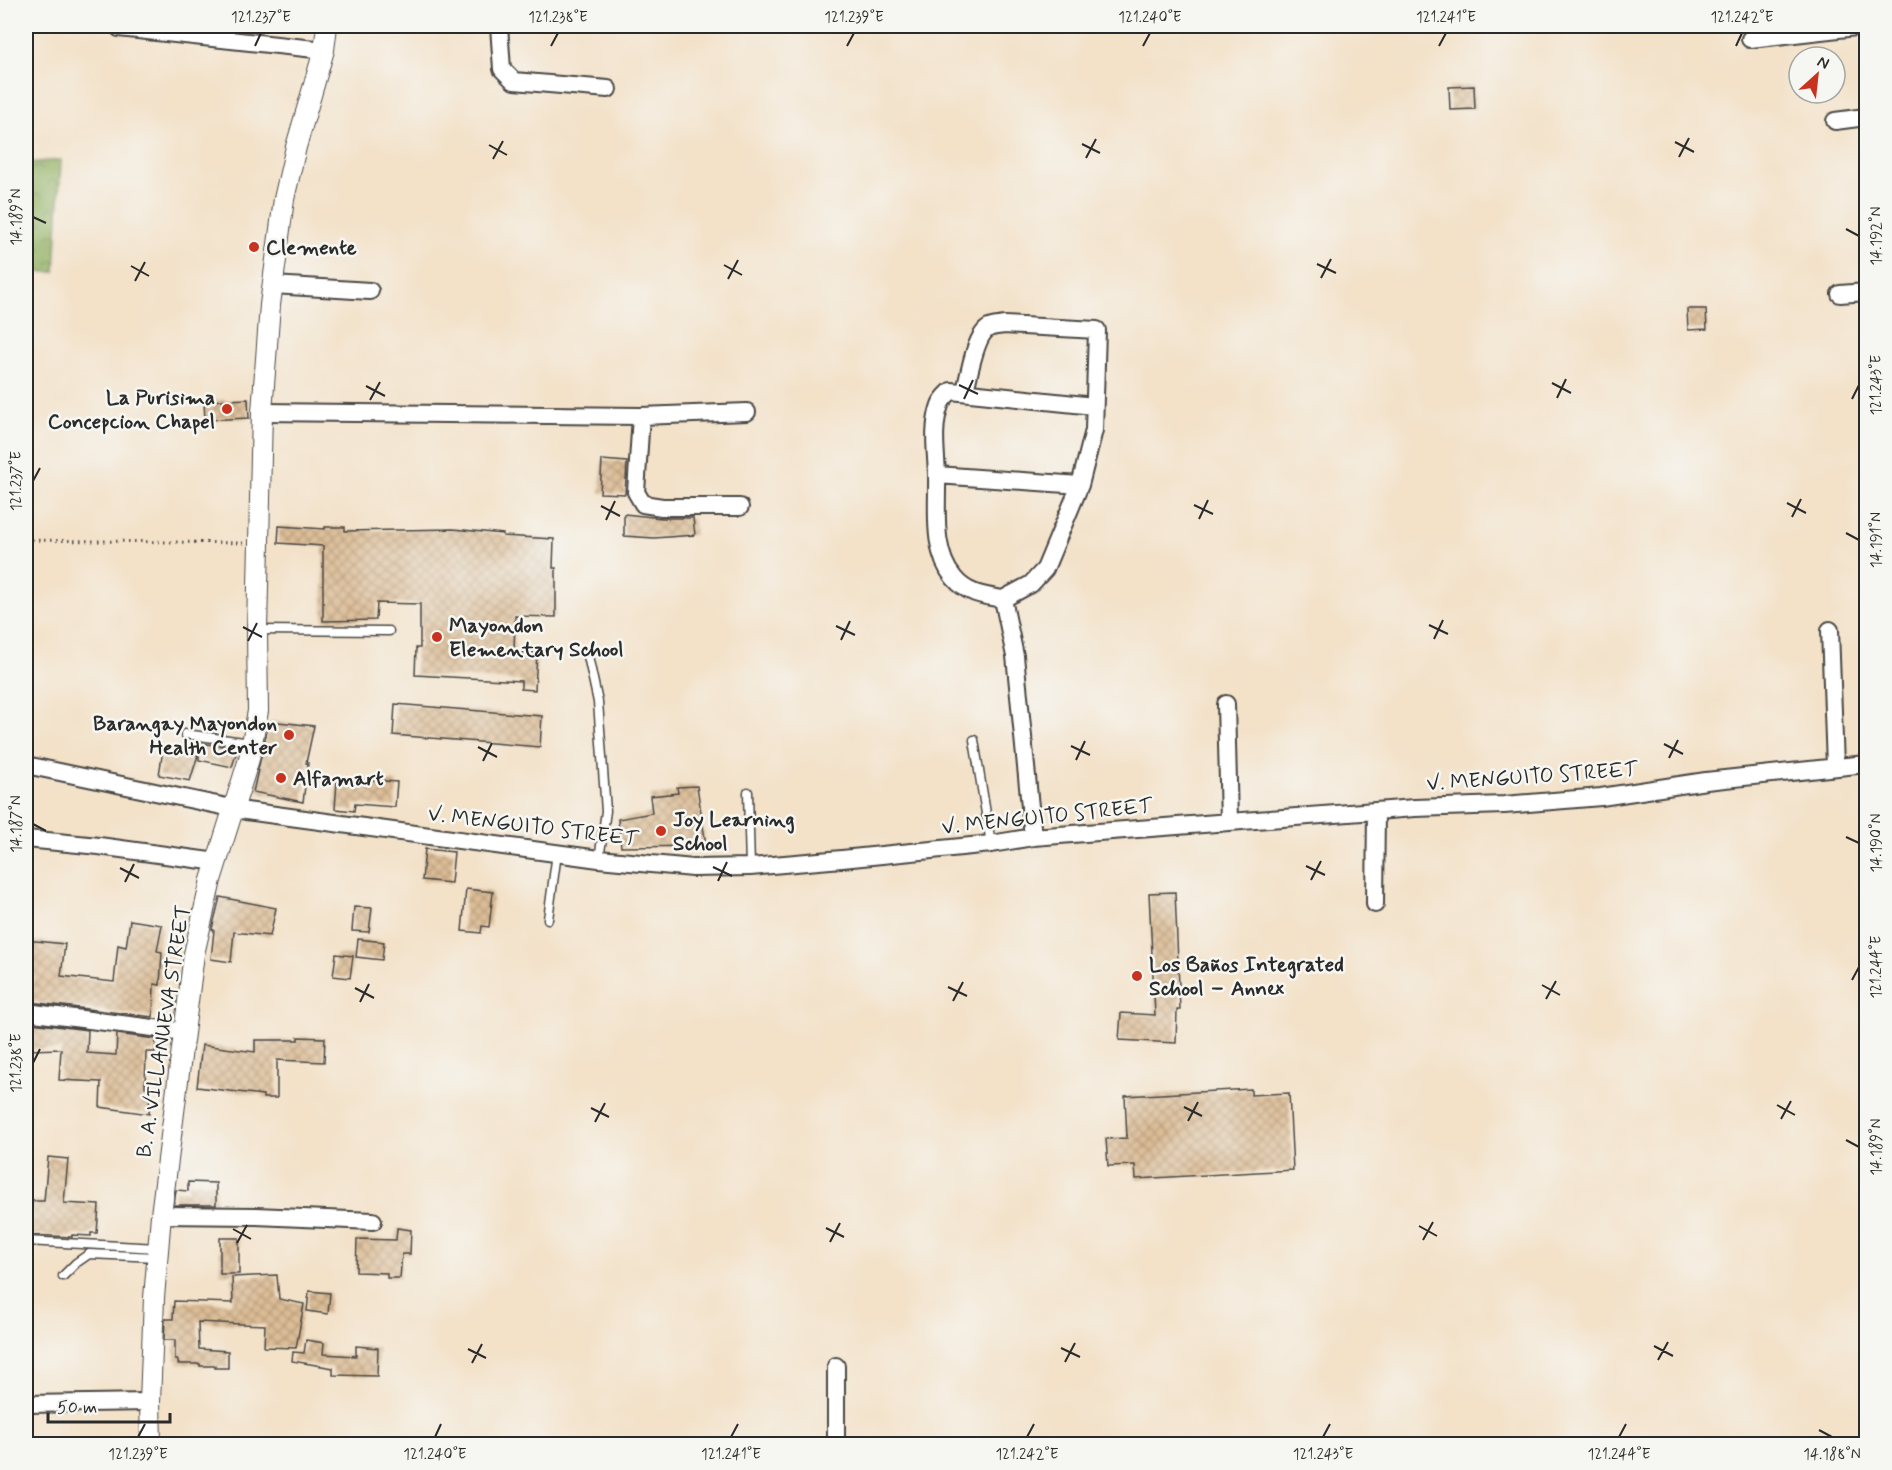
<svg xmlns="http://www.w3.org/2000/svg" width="1892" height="1470" font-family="Mynerve,sans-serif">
	<defs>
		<pattern id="forest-crowns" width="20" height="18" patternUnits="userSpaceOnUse" patternTransform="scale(1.5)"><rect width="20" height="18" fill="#93b164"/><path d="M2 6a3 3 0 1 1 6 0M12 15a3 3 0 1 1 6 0" fill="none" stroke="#789053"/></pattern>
		<pattern id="building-cross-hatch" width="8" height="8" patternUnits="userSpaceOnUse" patternTransform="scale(1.5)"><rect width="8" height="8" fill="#ddbd96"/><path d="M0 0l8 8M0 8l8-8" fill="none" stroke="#b39a7b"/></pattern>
	</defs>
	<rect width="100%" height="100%" fill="#f6f6f2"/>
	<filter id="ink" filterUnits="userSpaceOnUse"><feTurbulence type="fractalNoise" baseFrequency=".0167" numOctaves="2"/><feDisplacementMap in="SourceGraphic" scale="12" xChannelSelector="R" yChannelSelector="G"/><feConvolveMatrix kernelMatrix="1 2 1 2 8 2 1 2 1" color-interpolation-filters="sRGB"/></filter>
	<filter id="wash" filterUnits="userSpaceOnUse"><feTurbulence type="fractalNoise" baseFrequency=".008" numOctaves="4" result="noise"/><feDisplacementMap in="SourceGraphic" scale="24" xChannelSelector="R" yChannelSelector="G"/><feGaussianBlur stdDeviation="1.35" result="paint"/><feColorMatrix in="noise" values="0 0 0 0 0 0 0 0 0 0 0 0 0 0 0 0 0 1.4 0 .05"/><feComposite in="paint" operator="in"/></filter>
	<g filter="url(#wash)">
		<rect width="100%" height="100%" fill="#f3e1c8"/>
		<path fill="url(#forest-crowns)" stroke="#5f6e48" stroke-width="1.5" d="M61,160L55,272H26V163Z"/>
		<g id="blocks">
			<path fill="url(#building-cross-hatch)" d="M1474,86L1475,109L1450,110L1449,87Z
				M1687,309H1706L1707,329L1688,330Z
				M248,399L249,418L205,420L204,401Z
				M602,460L627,462L625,494L600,493Z
				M624,514L662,518H693L695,535L654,538L624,536Z
				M279,526L325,529V527H345V531L453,529L503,534V536L554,539L553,568H556V617L515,616L514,652L537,653L535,690L521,689V681L415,675L416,648H420V604L377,603L376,620L323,621V546L278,543Z
				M395,704L542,716L540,747L393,735Z
				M269,721L314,726L306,763H308L303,802L253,792Z
				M199,743L238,748L232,767L199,760Z
				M163,750L198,755L190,781L159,775Z
				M360,779L397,782L395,807L355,804L354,811L335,809L337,781L360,783Z
				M697,786L706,846L621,847L618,819L652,813L650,796L678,793L677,787Z
				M425,849L454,852L451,883L422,880Z
				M466,889L493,892L489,927L482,926L481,933L462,931Z
				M1175,892L1180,1010H1177L1176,1043L1119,1040L1121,1013L1155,1015L1149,893Z
				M220,897L276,908L270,936L234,932L231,962L211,959L214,930L212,929Z
				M354,907L372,908L369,932L352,931Z
				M130,920L162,925L157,951L162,952L160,985L154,984L153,1017L30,1002L34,972L26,971V940L65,944L61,976L114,982L118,945L126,947Z
				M358,939L384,942L382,960L356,957Z
				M336,954L353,956L350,978L333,976Z
				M31,1023L88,1030L87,1053L116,1055L117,1034L156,1039L155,1052H146L145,1087L150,1088L149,1114L100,1107L101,1082L59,1080L61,1049L29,1050Z
				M298,1037L325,1038L324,1062L277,1060V1098H263V1095L197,1087L202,1045L255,1052V1040H298Z
				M1251,1089V1095L1289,1093L1293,1170L1136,1179L1135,1165L1108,1166L1106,1139L1127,1138L1125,1096Z
				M48,1157L68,1159L64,1203L99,1205L97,1233H91V1236L72,1235V1237L30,1235L32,1201H44Z
				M188,1182L216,1183V1205H174L176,1190L188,1191Z
				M397,1228L411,1230L410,1254H402L400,1278H387V1273L356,1272L357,1239L396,1240Z
				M220,1238H239V1274H220Z
				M277,1275L279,1299L304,1304L296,1348L264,1347L265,1325L198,1322L199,1349L228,1351V1368H215V1366H200V1364H178V1360H175V1340H164L165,1319H173L174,1301L233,1303L232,1277Z
				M309,1291L330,1293L328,1314L307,1311Z
				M306,1340L324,1343L323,1354L356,1356V1346L378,1348L377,1376L333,1375V1368L292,1361L293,1352L304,1353Z"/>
		</g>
	</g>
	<g filter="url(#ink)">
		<use href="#blocks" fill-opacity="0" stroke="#494643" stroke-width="1.5"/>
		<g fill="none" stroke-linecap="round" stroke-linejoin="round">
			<defs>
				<path id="service" d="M257,630L389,631
					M588,656L598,702L606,811L599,859
					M185,734L251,743
					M974,740L991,844
					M748,792L750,867
					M548,919L557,853
					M26,1241L158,1248
					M63,1276L76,1263L89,1254L157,1257"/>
				<path id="minor" d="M499,26L502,69L514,81L608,89
					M119,28L324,50
					M1750,39L1865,26
					M1835,121L1866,117
					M273,285L370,291
					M1840,294L1866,292
					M965,391C969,376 975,335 989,328C993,326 1000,326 1004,325L1097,330L1094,430L1080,485L1045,569L1031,584L1003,599L1015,656L1033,837
					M262,412L641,416L747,412
					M641,416L636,492L643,504L662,507H740
					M937,475L1080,485
					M1003,599C984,596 967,594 954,578C931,551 938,507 937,474C936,452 932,427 940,405C942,399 947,395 951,391L1094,406
					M1830,630L1835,766
					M1226,704L1229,821
					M26,765L246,811L599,859L693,868L750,867L842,859L991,844L1033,837L1415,808L1504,805L1601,797L1706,781L1866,764
					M26,839L99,846L217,862
					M1375,904L1376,811
					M26,1012L185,1032
					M161,1215L256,1216L373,1221
					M26,1404L150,1402
					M836,1444V1366"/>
				<path id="tertiary" d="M151,1444L150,1402L154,1298L161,1215L194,954L211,880L249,759L258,711L257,630L262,412L270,305L284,199L296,147L324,50L327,26"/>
			</defs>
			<use href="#service" stroke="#494643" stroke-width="11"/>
			<use href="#minor" stroke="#494643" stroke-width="20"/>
			<use href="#tertiary" stroke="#494643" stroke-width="22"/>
			<path stroke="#494643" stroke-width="3" stroke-dasharray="1.5 4.5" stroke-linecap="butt" d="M26,540L243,543"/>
			<use href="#service" stroke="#fff" stroke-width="8"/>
			<use href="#minor" stroke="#fff" stroke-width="16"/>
			<use href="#tertiary" stroke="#fff" stroke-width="20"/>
		</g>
	</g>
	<path fill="none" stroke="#2b2b2b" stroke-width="2" d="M255,46L261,33M551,46L558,33M847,46L854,33M1143,46L1150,33M1439,46L1446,33M1736,46L1742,33M1675,142L1694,152M1082,144L1100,153M489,145L507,155M1679,157L1689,138M1086,158L1096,139M493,159L503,141M33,217L46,223M1846,229L1859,236M1317,264L1336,273M724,265L742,275M131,266L149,276M1321,278L1331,259M728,279L738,260M135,281L145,262M1552,383L1571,393M959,385L978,394M366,386L385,396M1557,398L1566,379M964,399L973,380M1852,399L1859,385M370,400L380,382M33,481L40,468M1787,503L1806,513M1194,505L1213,514M601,506L620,516M1792,517L1801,499M1199,519L1208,500M606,520L615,501M1846,533L1859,540M1429,625L1448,634M836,626L855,635M243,627L262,637M1434,639L1443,620M841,640L850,621M248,641L257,623M1664,744L1683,754M1071,746L1090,755M478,747L497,757M1669,758L1678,740M1076,760L1085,741M483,761L492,743M33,824L46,831M1846,837L1859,843M1306,866L1325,875M713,867L732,876M120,868L139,878M1311,880L1321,861M718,881L727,862M125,882L134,864M1852,980L1859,967M1542,985L1560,995M948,987L967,996M355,988L374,998M1546,999L1556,981M953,1001L963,982M360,1002L369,984M33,1063L40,1049M1777,1105L1795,1115M1184,1107L1202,1116M591,1108L609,1117M1781,1119L1791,1101M1188,1121L1198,1102M595,1122L605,1103M1846,1140L1859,1147M1419,1226L1437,1236M826,1228L844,1237M233,1229L251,1239M1423,1240L1433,1222M830,1242L840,1223M237,1243L247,1225M1654,1346L1673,1356M1061,1348L1080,1357M468,1349L486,1358M1658,1360L1668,1342M1065,1362L1075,1343M472,1363L482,1344M1819,1430L1832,1437M138,1437L145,1424M435,1437L441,1424M731,1437L738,1424M1027,1437L1034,1424M1323,1437L1330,1424M1619,1437L1626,1424"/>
	<g fill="#c8321e" stroke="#f6f6f2" stroke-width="2">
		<circle cx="254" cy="247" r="6"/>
		<circle cx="227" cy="409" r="6"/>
		<circle cx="437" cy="637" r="6"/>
		<circle cx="289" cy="735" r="6"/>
		<circle cx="281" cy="778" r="6"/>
		<circle cx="661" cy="831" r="6"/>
		<circle cx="1137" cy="976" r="6"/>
	</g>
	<g text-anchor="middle" stroke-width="5" stroke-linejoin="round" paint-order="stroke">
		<g font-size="21" font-weight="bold" fill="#2b2b2b" stroke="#f6f6f2" text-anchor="start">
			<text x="266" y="254">Clemente</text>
			<text x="215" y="404" text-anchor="end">La Purisima<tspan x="215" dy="24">Concepcion Chapel</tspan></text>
			<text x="449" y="632">Mayondon<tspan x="449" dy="24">Elementary School</tspan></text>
			<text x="277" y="730" text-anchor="end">Barangay Mayondon<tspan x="277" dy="24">Health Center</tspan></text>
			<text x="293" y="785">Alfamart</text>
			<text x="673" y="826">Joy Learning<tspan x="673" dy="24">School</tspan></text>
			<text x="1149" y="971">Los Baños Integrated<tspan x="1149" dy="24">School – Annex</tspan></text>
		</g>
		<g font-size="21" fill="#2b2b2b" stroke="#f6f6f2">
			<text transform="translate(1532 776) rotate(-4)" y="7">V. MENGUITO STREET</text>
			<text transform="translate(1047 816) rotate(-6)" y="7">V. MENGUITO STREET</text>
			<text transform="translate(533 826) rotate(7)" y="7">V. MENGUITO STREET</text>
			<text transform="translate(163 1031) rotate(-81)" y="7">B. A. VILLANUEVA STREET</text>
		</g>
	</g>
	<rect width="1892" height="1470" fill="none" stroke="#f6f6f2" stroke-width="66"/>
	<g transform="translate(1817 75) rotate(27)"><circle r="28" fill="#f6f6f2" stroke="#a5a5a2" stroke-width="1.5"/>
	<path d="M0-4.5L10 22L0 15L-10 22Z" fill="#c8321e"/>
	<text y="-9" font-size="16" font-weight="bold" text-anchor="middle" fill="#2b2b2b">N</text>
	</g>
	<path d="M48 1413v9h122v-9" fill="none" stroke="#2b2b2b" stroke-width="3"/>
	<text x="57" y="1413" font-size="18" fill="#2b2b2b" stroke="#f6f6f2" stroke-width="4.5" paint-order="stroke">50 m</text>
	<rect x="33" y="33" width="1826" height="1404" fill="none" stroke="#2b2b2b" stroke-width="2"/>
	<g font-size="15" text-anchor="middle" fill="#2b2b2b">
		<text x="261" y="22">121.237°E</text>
		<text x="558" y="22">121.238°E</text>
		<text x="854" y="22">121.239°E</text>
		<text x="1150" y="22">121.240°E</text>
		<text x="1446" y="22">121.241°E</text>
		<text x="1742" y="22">121.242°E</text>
		<text transform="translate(16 217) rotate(-90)" y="5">14.189°N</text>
		<text transform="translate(1876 236) rotate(-90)" y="5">14.192°N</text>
		<text transform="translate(1876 385) rotate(-90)" y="5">121.243°E</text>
		<text transform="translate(16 481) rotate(-90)" y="5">121.237°E</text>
		<text transform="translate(1876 540) rotate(-90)" y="5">14.191°N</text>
		<text transform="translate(16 824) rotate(-90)" y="5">14.187°N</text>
		<text transform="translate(1876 843) rotate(-90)" y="5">14.190°N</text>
		<text transform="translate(1876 967) rotate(-90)" y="5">121.244°E</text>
		<text transform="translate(16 1063) rotate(-90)" y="5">121.238°E</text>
		<text transform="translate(1876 1147) rotate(-90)" y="5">14.189°N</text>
		<text x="138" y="1459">121.239°E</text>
		<text x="435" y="1459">121.240°E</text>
		<text x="731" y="1459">121.241°E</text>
		<text x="1027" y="1459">121.242°E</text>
		<text x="1323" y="1459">121.243°E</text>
		<text x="1619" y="1459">121.244°E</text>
		<text x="1832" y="1459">14.188°N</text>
	</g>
</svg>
